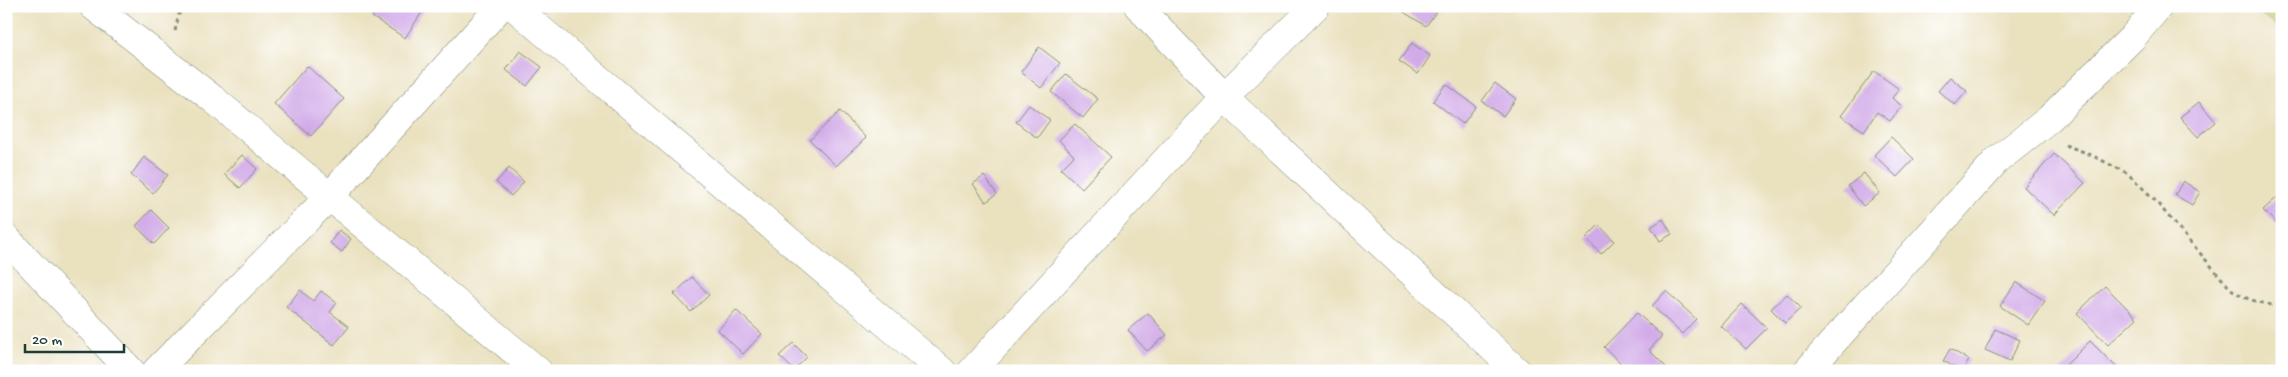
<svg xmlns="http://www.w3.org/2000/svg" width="2288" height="377" font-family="'Gochi Hand',sans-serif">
	<rect width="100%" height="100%" fill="#fff"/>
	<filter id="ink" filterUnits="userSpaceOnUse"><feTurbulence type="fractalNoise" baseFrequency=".02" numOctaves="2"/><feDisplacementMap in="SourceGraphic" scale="10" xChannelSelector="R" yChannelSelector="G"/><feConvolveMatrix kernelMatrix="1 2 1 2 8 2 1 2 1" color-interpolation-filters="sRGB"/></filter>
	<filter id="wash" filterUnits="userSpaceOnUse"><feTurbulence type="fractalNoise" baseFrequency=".0096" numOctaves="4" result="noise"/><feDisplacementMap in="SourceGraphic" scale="20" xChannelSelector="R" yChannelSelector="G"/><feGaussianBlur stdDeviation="1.12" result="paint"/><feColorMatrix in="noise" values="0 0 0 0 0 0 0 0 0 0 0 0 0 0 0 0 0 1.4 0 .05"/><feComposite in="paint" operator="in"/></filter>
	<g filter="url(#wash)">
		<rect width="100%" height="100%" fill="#eae1bf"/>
		<path fill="#c3d477" stroke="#718856" d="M2250,6H2282V31Z"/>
		<g id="blocks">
			<path fill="#d1aae8" d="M379,6H426L405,38L372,17Z
				M1401,6H1437L1439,8L1426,26L1399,9Z
				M1412,43L1430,56L1418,74L1399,61Z
				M1039,47L1060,63L1041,88L1021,72Z
				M520,51L542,67L527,86L506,70Z
				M307,66L344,99L311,136L274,104Z
				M1874,71L1899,89L1892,98L1902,106L1890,121L1877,112L1864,131L1841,116Z
				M1066,74L1098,99L1083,118L1051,92Z
				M1950,77L1967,91L1955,105L1938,91Z
				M1495,83L1516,99L1503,116L1482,101Z
				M1446,84L1476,106L1463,124L1433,101Z
				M2199,102L2216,122L2198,137L2180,117Z
				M1029,105L1050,120L1037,138L1016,122Z
				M840,111L866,138L836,166L810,140Z
				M1075,124L1111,157L1082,188L1061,169L1074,156L1059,140Z
				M1891,137L1914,159L1897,177L1874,155Z
				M2054,154L2085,183L2054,215L2024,187Z
				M242,155L257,169L240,188L224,174Z
				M144,157L168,175L153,193L131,175Z
				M509,168L524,182L511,196L496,182Z
				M1864,173L1880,193L1863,206L1848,186Z
				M984,176L997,194L986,202L973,184Z
				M2183,181L2200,192L2192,205L2175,195Z
				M2281,194L2282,195V229L2263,210Z
				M151,210L169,228L154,244L136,226Z
				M1663,219L1672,234L1660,241L1651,227Z
				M1599,225L1614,241L1601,254L1586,238Z
				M339,230L351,239L342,252L330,243Z
				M692,277L709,295L691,312L674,294Z
				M2016,282L2045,301L2028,325L2000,306Z
				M2105,286L2137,318L2108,345L2077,313Z
				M300,290L313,301L321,291L337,303L330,312L349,327L334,345L286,307Z
				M1666,291L1696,319L1682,334L1652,306Z
				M1787,294L1801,308L1785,323L1771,309Z
				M1742,304L1767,328L1746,349L1721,326Z
				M736,310L762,334L743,354L718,330Z
				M1148,313L1167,335L1147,351L1128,330Z
				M1637,313L1662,336L1649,350L1666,367L1662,371H1629L1604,347Z
				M1995,329L2020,340L2010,361L1985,350Z
				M2090,341L2120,371H2060Z
				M793,343L807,357L794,370L779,356Z
				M1950,349L1969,360L1963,371L1943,361Z"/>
		</g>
	</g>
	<g filter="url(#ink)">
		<use href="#blocks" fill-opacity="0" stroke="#848f7a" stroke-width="1"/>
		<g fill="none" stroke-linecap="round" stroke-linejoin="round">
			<defs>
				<path id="minor" d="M93,6L213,99L538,371
					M513,6L942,371
					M1138,6L1224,97L1517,371
					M6,238L131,371
					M156,371L330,196L501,6
					M972,371L1224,97L1316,6
					M1807,371L1996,161L2049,119L2132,38L2159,6"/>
			</defs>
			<use href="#minor" stroke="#848f7a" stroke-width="29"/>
			<path stroke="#848f7a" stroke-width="3" stroke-dasharray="4 4" stroke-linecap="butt" d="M175,31L181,6
				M2065,145L2087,153L2127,173L2152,197L2229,287C2245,301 2262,303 2282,307"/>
			<use href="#minor" stroke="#fff" stroke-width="28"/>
		</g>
	</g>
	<rect width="2288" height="377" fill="none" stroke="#fff" stroke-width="25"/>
	<path d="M25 344v8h99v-8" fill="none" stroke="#1f3d34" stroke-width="2.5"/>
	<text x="32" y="344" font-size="15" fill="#1f3d34" stroke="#ffffff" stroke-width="4" paint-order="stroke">20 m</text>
</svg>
